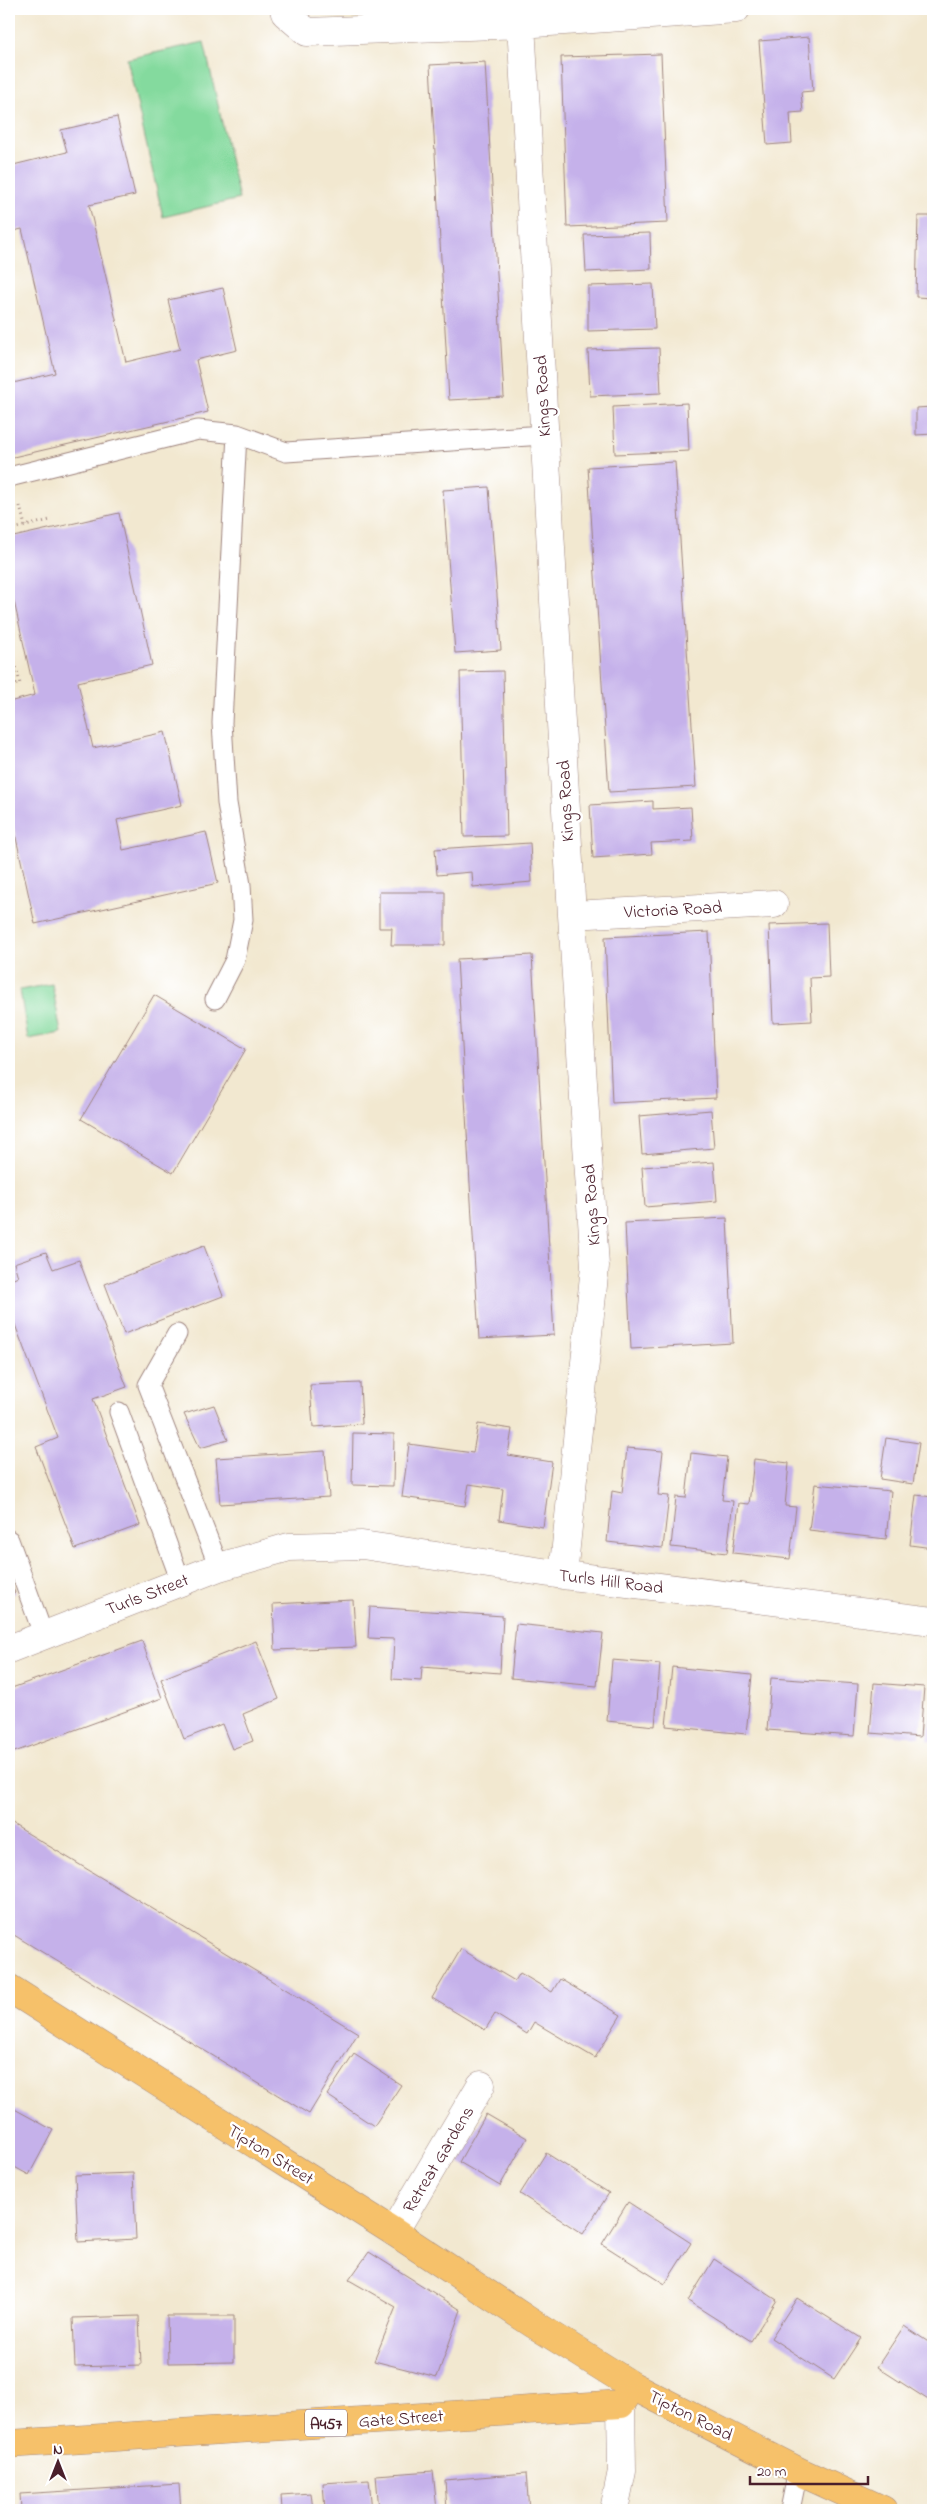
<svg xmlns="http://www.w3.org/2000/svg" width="942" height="2519" font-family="'Indie Flower',sans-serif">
	<rect width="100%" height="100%" fill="#fff"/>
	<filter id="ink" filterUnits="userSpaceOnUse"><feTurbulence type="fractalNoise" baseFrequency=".02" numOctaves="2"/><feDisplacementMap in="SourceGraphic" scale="10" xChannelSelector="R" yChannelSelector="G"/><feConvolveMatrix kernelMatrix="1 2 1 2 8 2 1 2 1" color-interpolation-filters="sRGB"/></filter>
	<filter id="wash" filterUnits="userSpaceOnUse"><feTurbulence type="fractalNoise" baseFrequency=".0096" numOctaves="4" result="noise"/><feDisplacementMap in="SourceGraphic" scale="20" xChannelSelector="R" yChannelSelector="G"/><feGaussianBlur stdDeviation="1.12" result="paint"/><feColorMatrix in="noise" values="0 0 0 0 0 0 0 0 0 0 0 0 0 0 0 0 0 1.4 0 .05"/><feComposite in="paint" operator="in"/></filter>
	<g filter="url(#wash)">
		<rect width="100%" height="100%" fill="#f2e8d0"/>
		<path fill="#84da9e" stroke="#677c64" d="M204,42L239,199L163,217L127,59Z
			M52,984L61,1033L28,1039L20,990Z"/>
		<g id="blocks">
			<path fill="#c5b1ea" d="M809,37L813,91L801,92L803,112L790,113L792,143L767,145L759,41Z
				M661,54L668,223L567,227L561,57Z
				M485,62L504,397L449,400L430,65Z
				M117,117L135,195L89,205L126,362L180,349L168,300L223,288L237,350L196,360L208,412L9,458V384L55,373L22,229L9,232V166L67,152L61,130Z
				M918,216H933V298L916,297Z
				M650,233L651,269L586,272L584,235Z
				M653,284L655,329L588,331V286Z
				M659,348L661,393L590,396L588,350Z
				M931,394H933V434L916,435V408L932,407Z
				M687,403L689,451L615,454L613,407Z
				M675,462L696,787L609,792L588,467Z
				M489,487L501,650L455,653L443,490Z
				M119,513L152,665L78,682L93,748L165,732L182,805L117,820L123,850L206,832L218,883L35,924L9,806V702L35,695L9,579V538Z
				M503,671L507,836L464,837L460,672Z
				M653,801V809L691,807L693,841L651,843L652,854L593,858L590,805Z
				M530,843L532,882L473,887L472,872L437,875L435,849Z
				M379,892H445V945H391L392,928H379Z
				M827,923L829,977L810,978L812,1021L773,1023L769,925Z
				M709,932L716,1098L612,1103L605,937Z
				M532,955L554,1335L479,1339L457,959Z
				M154,995L246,1049L173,1173L81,1119Z
				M711,1110L714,1148L642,1154L639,1116Z
				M714,1162L717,1201L645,1207L642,1167Z
				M727,1218L733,1343L631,1349L625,1223Z
				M204,1246L223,1296L124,1334L105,1284Z
				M46,1252L53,1269L79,1260L127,1387L93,1399L140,1525L75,1549L36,1447L58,1438L9,1309V1281L18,1277L14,1263Z
				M360,1383L362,1424L313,1427L310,1385Z
				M214,1405L228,1440L200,1448L184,1414Z
				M478,1424L512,1429L508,1455L552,1462L543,1527L499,1520L503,1489L469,1484L465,1506L402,1497L409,1444L473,1453Z
				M353,1433L394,1434L393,1486L352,1485Z
				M886,1438L919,1443L913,1484L880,1479Z
				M627,1448L663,1451L658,1495L669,1496L663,1548L607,1542L612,1491L622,1493Z
				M325,1451L329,1497L220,1504L216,1458Z
				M691,1453L727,1457L722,1500L733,1501L727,1553L671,1547L676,1497L686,1498Z
				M754,1459L789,1463L785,1506L796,1507L790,1559L733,1553L739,1503L749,1504Z
				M815,1484L891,1491L886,1539L809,1530Z
				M916,1495L933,1497V1548L910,1545Z
				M9,1578L15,1593L9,1595Z
				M353,1600L356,1647L275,1650L273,1604Z
				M370,1607L503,1616L500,1673L422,1667L421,1681L392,1679L394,1639L368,1638Z
				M516,1624L603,1633L597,1686L511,1678Z
				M142,1641L162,1698L9,1754V1689Z
				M256,1641L279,1699L243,1714L253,1741L232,1749L222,1724L184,1739L161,1679Z
				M612,1660L660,1664L655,1726L607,1721Z
				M672,1667L752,1675L746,1734L666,1726Z
				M771,1678L858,1684L854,1736L767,1730Z
				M874,1683L924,1687L920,1737L870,1733Z
				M932,1704L933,1705V1741L928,1740Z
				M9,1822L358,2033L309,2114L9,1932Z
				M461,1949L515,1981L520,1973L552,1992L560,1979L621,2015L595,2058L534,2022L527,2034L495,2014L485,2030L432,1998Z
				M354,2054L401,2085L374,2126L327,2095Z
				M9,2106L53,2130L29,2175L9,2164Z
				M486,2114L527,2138L500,2186L459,2162Z
				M546,2153L609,2193L583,2234L520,2194Z
				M133,2173L136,2239L78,2242L75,2175Z
				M628,2202L691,2243L665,2284L602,2244Z
				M369,2252L461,2310L437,2377L374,2361L396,2307L349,2280Z
				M714,2259L777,2300L751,2341L688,2301Z
				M797,2298L861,2338L834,2379L771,2338Z
				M139,2316L141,2365L75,2367L73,2318Z
				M167,2316H234V2362L168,2363Z
				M904,2326L933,2345V2403L877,2367Z
				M433,2471L437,2510H379L376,2475Z
				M526,2473L529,2510H447L445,2480Z
				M369,2480L372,2510H325L323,2483Z
				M179,2484L181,2510H21L20,2494Z
				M311,2493L313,2510H282L281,2495Z"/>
		</g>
	</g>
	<g filter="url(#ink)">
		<use href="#blocks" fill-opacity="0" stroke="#9e847e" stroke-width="1"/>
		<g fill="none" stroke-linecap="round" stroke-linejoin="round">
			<defs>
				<path id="service" d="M9,477L198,430L237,434L286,452L544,435
					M215,999L235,960L243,920L241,885L227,803L222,723L237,434
					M177,1334L148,1385L219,1567
					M119,1412L181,1582
					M9,1540L43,1634
					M790,2510L798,2471"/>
				<path id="minor" d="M284,9L285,13L307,32L521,24L736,9
					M521,24L572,915L595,1266L563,1575
					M572,915L774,904
					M9,1649L219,1567L289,1547L362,1545L563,1575L933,1621
					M394,2232L481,2085
					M614,2510L622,2471L621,2404"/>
				<path id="primary" d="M9,1988L394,2232L532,2323L633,2386L798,2471L883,2510
					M9,2444L621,2404L633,2386"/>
			</defs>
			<use href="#service" stroke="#9e847e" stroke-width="21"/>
			<use href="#minor" stroke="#9e847e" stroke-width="29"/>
			<use href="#primary" stroke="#9e847e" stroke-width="29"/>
			<path stroke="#9e847e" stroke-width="3" stroke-dasharray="1 4" stroke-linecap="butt" d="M20,506L25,526
				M9,530L50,520
				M9,633L20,684L9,685"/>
			<use href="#service" stroke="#fff" stroke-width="19"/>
			<use href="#minor" stroke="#fff" stroke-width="28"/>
			<use href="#primary" stroke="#f6c16b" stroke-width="28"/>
		</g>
	</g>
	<g text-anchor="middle" stroke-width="5" stroke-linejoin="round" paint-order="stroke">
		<rect fill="#fff" stroke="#80626b" stroke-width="1" x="305" y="2409.5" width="42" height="27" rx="4"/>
		<g font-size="16" font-weight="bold" fill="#4a1f2b">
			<text x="326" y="2429">A457</text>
		</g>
		<g font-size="18" fill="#4a1f2b" stroke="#fff">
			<text transform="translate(542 396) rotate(-93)" y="6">Kings Road</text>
			<text transform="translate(565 801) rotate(-93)" y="6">Kings Road</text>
			<text transform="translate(673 909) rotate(-3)" y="6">Victoria Road</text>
			<text transform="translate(591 1205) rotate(-94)" y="6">Kings Road</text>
			<text transform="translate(611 1581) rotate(7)" y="6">Turls Hill Road</text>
			<text transform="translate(147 1594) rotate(-21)" y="6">Turls Street</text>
			<text transform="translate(271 2154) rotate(32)" y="6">Tipton Street</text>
			<text transform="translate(438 2159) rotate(-59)" y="6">Retreat Gardens</text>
			<text transform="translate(691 2415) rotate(27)" y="6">Tipton Road</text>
			<text transform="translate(401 2418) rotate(-4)" y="6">Gate Street</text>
		</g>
	</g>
	<rect width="942" height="2519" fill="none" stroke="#fff" stroke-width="30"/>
	<g transform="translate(58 2462)" stroke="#ffffff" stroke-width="4" paint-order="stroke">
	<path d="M0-4L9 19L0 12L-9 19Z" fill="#4a1f2b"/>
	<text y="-8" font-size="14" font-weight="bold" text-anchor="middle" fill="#4a1f2b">N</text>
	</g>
	<path d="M750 2476v8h118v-8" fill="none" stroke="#4a1f2b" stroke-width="2.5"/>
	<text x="757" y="2476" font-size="15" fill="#4a1f2b" stroke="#ffffff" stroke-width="4" paint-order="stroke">20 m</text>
</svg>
